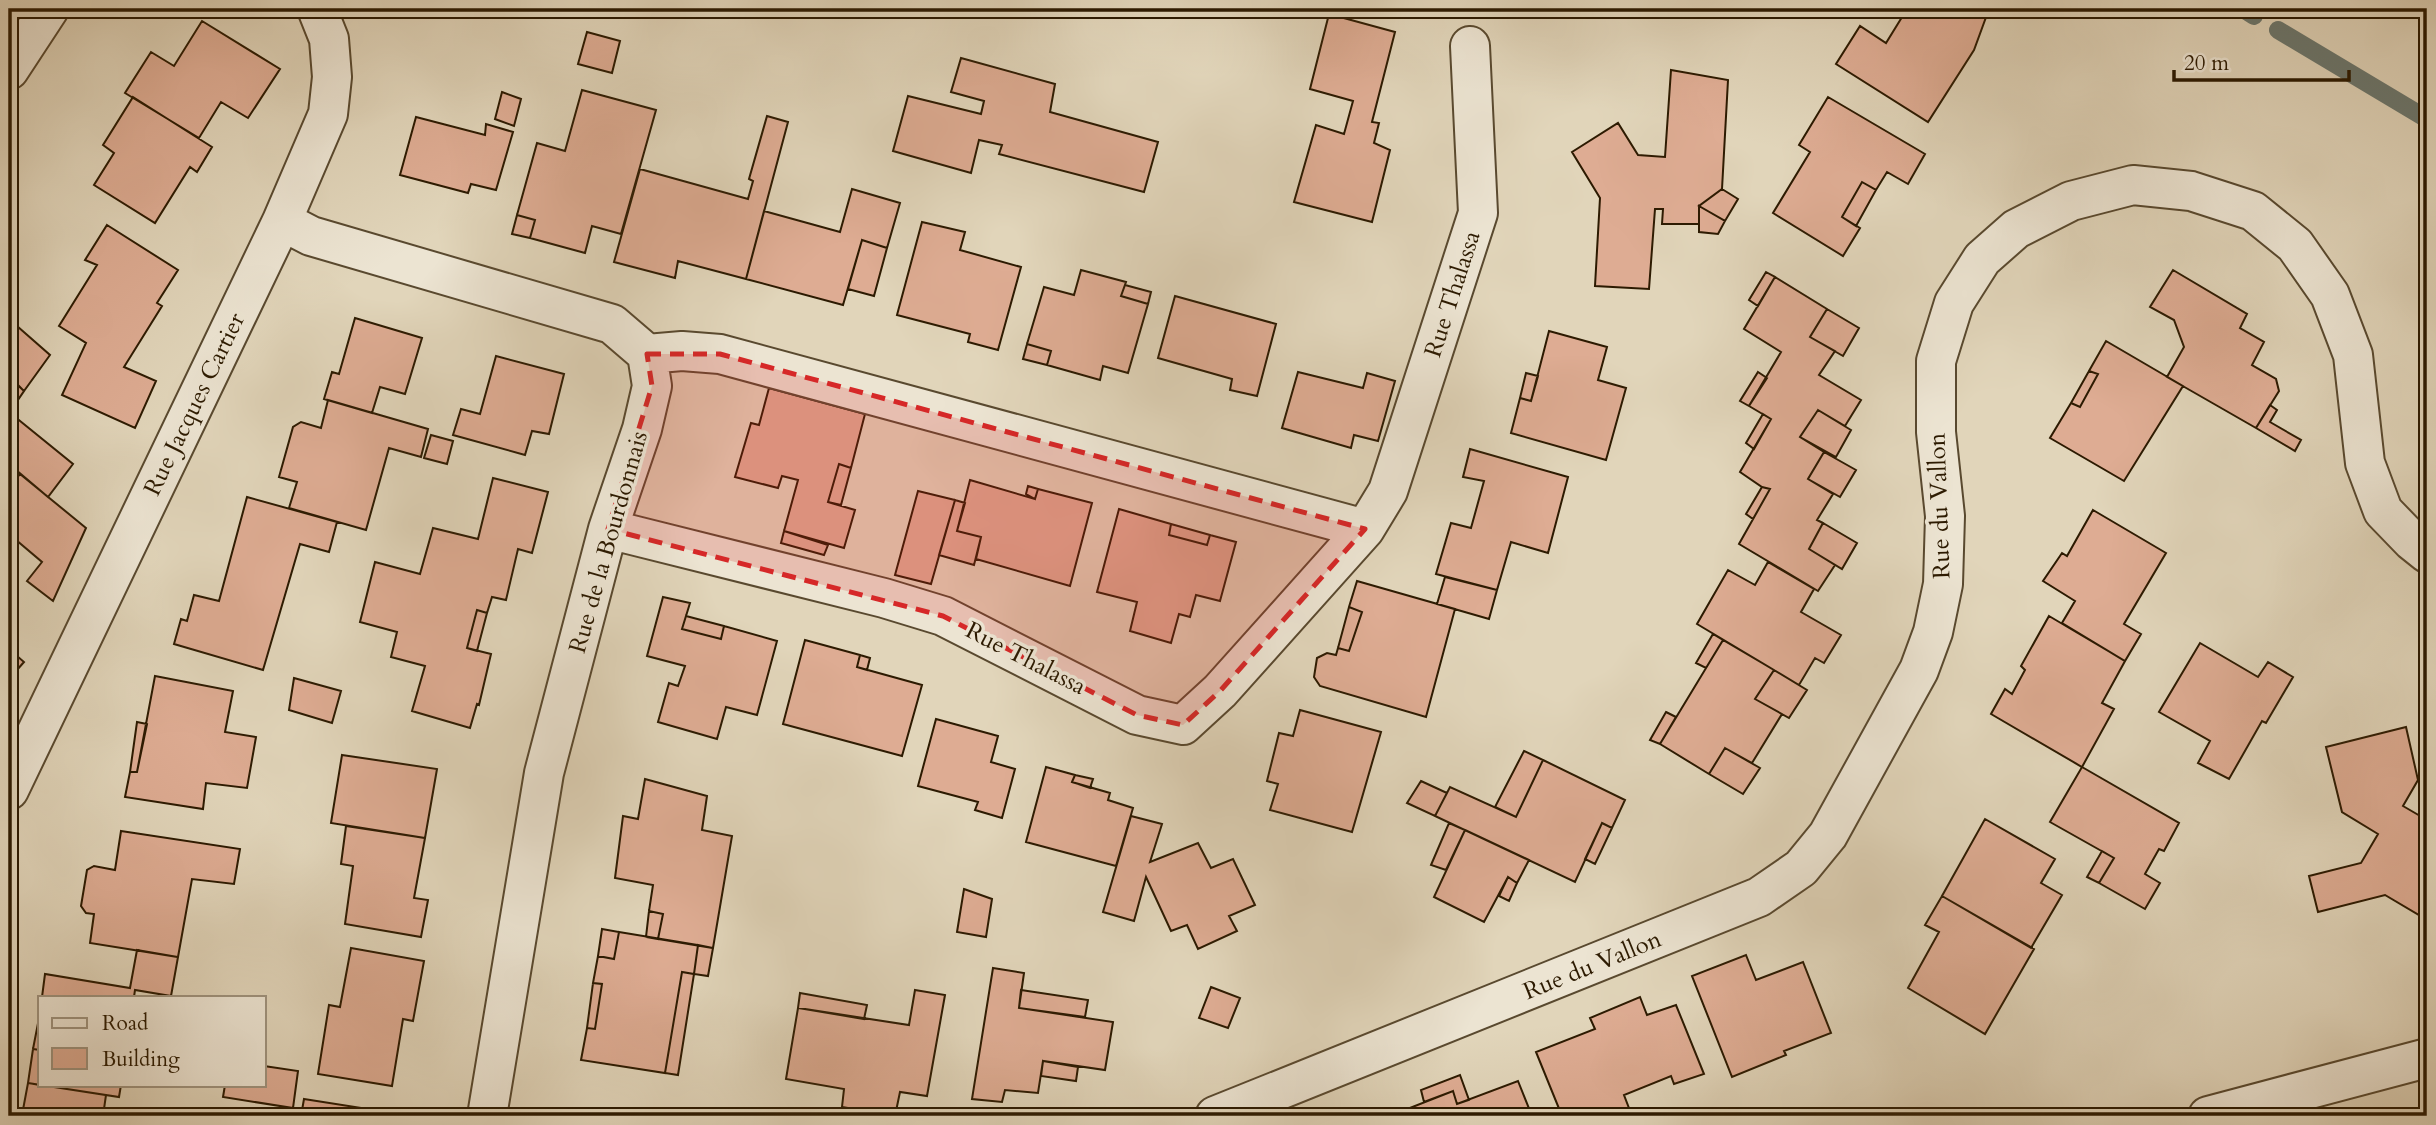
<svg xmlns="http://www.w3.org/2000/svg" width="2436" height="1125" font-family="Cardo,serif">
	<rect width="100%" height="100%" fill="#e1d5ba"/>
	<filter id="stains"><feTurbulence type="fractalNoise" baseFrequency=".00286" numOctaves="4"/><feColorMatrix values="0 0 0 0 .2 0 0 0 0 .09 0 0 0 0 .02 0 0 0 .5 -.17"/></filter>
	<radialGradient id="worn" r=".72"><stop offset=".6" stop-color="#630" stop-opacity="0"/><stop offset="1" stop-color="#630" stop-opacity=".3"/></radialGradient>
	<g fill="none" stroke-linecap="round" stroke-linejoin="round">
		<path stroke="#6c786f" stroke-width="18" d="M2243,9L2254,16
			M2278,30L2427,119"/>
	</g>
	<path fill="#deac93" stroke="#2c1a01" stroke-width="2" d="M1907,9H1989L1974,50L1928,122L1836,64L1860,26L1886,43Z
		M1329,14L1395,32L1372,122L1379,123L1374,143L1390,150L1372,222L1294,202L1316,125L1344,134L1353,101L1310,89Z
		M202,21L280,69L248,118L221,102L199,138L125,93L151,52L174,66Z
		M587,32L620,41L612,73L578,64Z
		M961,58L1055,84L1050,112L1158,142L1144,192L999,154L1002,145L979,140L971,173L893,151L908,96L981,114L984,101L951,92Z
		M1671,70L1728,80L1722,189L1699,206V224H1662L1663,209H1655L1649,289L1595,286L1600,198L1572,152L1618,123L1638,155L1665,157Z
		M582,90L656,110L621,234L592,226L585,253L530,238L535,220L517,215L537,143L565,151Z
		M502,92L521,99L514,126L495,119Z
		M133,97L212,147L197,172L190,167L155,223L94,185L114,153L103,145Z
		M1828,97L1925,154L1908,184L1887,172L1876,190L1862,182L1842,217L1860,228L1843,256L1773,213L1810,152L1799,145Z
		M767,116L788,122L746,279L678,261L675,278L614,262L640,169L748,199L753,181L749,179Z
		M416,117L485,135L486,124L513,132L496,190L471,184L468,193L400,175Z
		M1862,182L1876,190L1856,226L1842,217Z
		M852,189L900,203L887,248L862,240L843,305L746,279L764,211L840,232Z
		M1722,189L1738,199L1725,221L1699,206Z
		M1699,206L1725,221L1718,234L1699,232Z
		M517,215L535,220L530,238L512,234Z
		M922,222L965,232L960,250L1021,267L998,350L968,342L970,334L897,315Z
		M107,225L178,270L157,303L162,306L124,367L156,381L135,428L62,395L86,343L59,326L97,265L85,260Z
		M862,240L887,248L874,296L848,289Z
		M1081,270L1126,282L1121,296L1148,304L1128,373L1103,366L1100,380L1047,365L1051,351L1027,344L1044,287L1074,295Z
		M2173,270L2247,314L2240,328L2264,342L2252,365L2276,379L2279,391L2256,428L2167,377L2184,347L2174,320L2150,307Z
		M1766,272L1775,277L1758,306L1749,300Z
		M1775,277L1827,309L1810,337L1835,351L1819,375L1861,400L1845,426L1818,410L1800,437L1824,452L1808,479L1833,494L1817,520L1823,523L1809,549L1835,565L1818,591L1739,544L1770,489L1762,487L1740,472L1771,419L1749,406L1781,352L1744,329Z
		M1125,285L1151,292L1148,304L1121,296Z
		M1175,296L1276,324L1257,396L1230,390L1232,379L1158,358Z
		M1827,309L1859,328L1843,356L1810,337Z
		M355,318L422,338L405,394L380,387L372,413L324,399L332,372L339,374Z
		M9,319L50,355L24,391L9,377Z
		M1549,331L1607,347L1598,380L1626,388L1606,460L1511,433L1520,398L1531,401Z
		M2106,341L2183,386L2124,481L2050,438L2071,403L2080,407L2098,374L2089,371Z
		M1027,344L1051,351L1047,365L1023,359Z
		M496,356L564,374L549,434L532,431L525,455L453,435L461,409L480,414Z
		M2089,371L2098,374L2080,407L2071,403Z
		M1298,372L1363,388L1367,373L1395,381L1378,441L1354,435L1351,448L1282,428Z
		M1758,372L1767,378L1749,406L1740,401Z
		M1526,373L1538,376L1531,401L1520,398Z
		M18,385L24,391L9,413V398Z
		M769,388L865,414L851,468L839,464L828,502L855,510L844,548L784,531L798,480L782,476L778,488L735,477L751,423L759,425Z
		M328,400L428,429L421,457L389,448L366,530L289,508L297,482L279,477L293,427L301,422L321,428Z
		M2270,405L2277,410L2270,422L2301,440L2295,451L2256,428Z
		M1818,410L1851,430L1836,457L1800,437Z
		M9,412L73,464L48,497L9,464Z
		M1763,414L1771,419L1754,449L1746,443Z
		M431,435L453,441L447,464L424,458Z
		M1470,449L1568,477L1548,553L1511,542L1497,590L1436,574L1451,523L1471,528L1484,481L1463,477Z
		M1824,452L1856,470L1840,497L1808,479Z
		M839,464L851,468L841,505L828,502Z
		M20,474L86,528L53,601L27,581L42,562L9,534V487Z
		M493,478L548,492L532,553L518,549L506,600L492,597L487,613L477,610L467,648L491,654L479,705L477,704L470,728L412,711L425,666L391,657L397,632L360,622L375,562L420,574L433,528L478,539Z
		M970,480L1035,499L1038,489L1092,503L1070,586L976,559L981,537L957,531Z
		M1028,486L1038,489L1035,499L1026,494Z
		M1762,487L1770,489L1753,519L1746,514Z
		M918,491L955,500L931,584L895,575Z
		M247,497L337,522L329,552L300,544L263,670L174,644L181,619L187,621L194,595L219,601Z
		M955,500L965,503L957,531L981,537L974,565L939,555Z
		M1119,509L1171,524L1169,535L1207,545L1210,535L1236,542L1220,601L1196,595L1190,617L1179,614L1171,643L1130,631L1137,602L1097,592Z
		M2093,510L2166,553L2124,624L2141,634L2125,661L2062,623L2075,601L2043,581L2062,553L2067,556Z
		M1823,523L1857,543L1842,569L1809,549Z
		M1171,524L1210,535L1207,545L1169,535Z
		M784,531L828,545L824,555L781,543Z
		M1768,562L1814,589L1801,612L1841,635L1824,663L1815,658L1799,685L1697,624L1728,570L1755,585Z
		M1445,577L1497,590L1489,619L1437,604Z
		M1357,581L1455,609L1426,717L1320,686L1314,677L1317,658L1327,653L1336,655L1338,648L1349,651L1362,612L1349,607Z
		M663,597L690,603L682,629L721,639L724,626L777,641L757,715L726,707L717,739L658,722L669,683L678,686L685,666L647,656Z
		M1349,607L1362,612L1349,651L1338,648Z
		M477,610L487,613L477,651L467,648Z
		M686,616L724,626L721,639L682,629Z
		M2049,616L2125,661L2102,703L2114,709L2082,767L1991,714L2005,689L2012,694L2025,670L2021,666Z
		M1713,634L1723,640L1706,668L1696,663Z
		M805,640L860,655L857,667L922,685L902,756L783,724Z
		M1723,640L1774,670L1755,699L1782,714L1752,763L1725,748L1709,774L1660,744Z
		M2200,643L2258,677L2268,662L2293,677L2266,723L2262,721L2229,779L2198,763L2210,741L2159,712Z
		M9,649L24,662L9,679Z
		M860,655L870,658L867,670L857,667Z
		M1774,670L1807,690L1789,718L1755,699Z
		M155,676L233,691L225,732L256,737L247,788L206,783L203,809L125,797L130,772H137Z
		M294,678L341,691L332,723L289,710Z
		M1300,710L1381,732L1352,832L1270,810L1278,784L1267,781L1279,733L1293,736Z
		M1666,712L1676,717L1660,744L1650,740Z
		M936,719L998,736L991,762L1015,769L1002,818L975,810L978,802L918,786Z
		M137,722L147,724L137,772H130Z
		M2406,727L2418,780L2403,806L2427,820V900L2419,915L2385,895L2318,912L2309,876L2361,863L2378,834L2342,812L2326,747Z
		M1725,748L1760,768L1743,794L1709,774Z
		M1524,751L1543,760L1516,817L1495,807Z
		M342,755L437,769L425,838L331,823Z
		M1543,760L1625,800L1612,828L1602,823L1575,882L1435,816L1450,787L1516,817Z
		M1046,767L1075,775L1072,782L1110,793L1108,800L1133,808L1116,866L1026,842Z
		M2082,767L2179,823L2164,851L2159,849L2145,874L2160,883L2145,909L2099,883L2114,858L2050,822Z
		M1075,775L1093,779L1090,788L1072,782Z
		M645,779L707,796L702,830L732,836L713,948L658,939L663,914L649,911L653,885L615,878L623,816L638,819Z
		M1421,781L1447,793L1435,816L1407,803Z
		M1131,816L1162,824L1150,862L1198,843L1211,868L1233,859L1255,905L1229,916L1237,931L1198,949L1187,925L1171,931L1146,877L1134,921L1103,912Z
		M1985,819L2055,859L2041,883L2062,895L2031,948L1942,896Z
		M1449,823L1465,830L1446,870L1431,865Z
		M1602,823L1612,828L1595,864L1585,859Z
		M346,826L425,838L414,898L428,900L421,937L345,924L353,866L341,864Z
		M1465,830L1529,860L1517,883L1508,877L1484,922L1434,897Z
		M121,831L240,849L234,884L192,879L178,957L90,943L94,914L86,913L81,906L87,870L94,866L115,870Z
		M2102,851L2114,858L2099,883L2087,877Z
		M1508,877L1517,883L1509,901L1499,896Z
		M964,889L992,899L986,937L957,932Z
		M1942,896L2034,949L1985,1034L1908,988L1939,932L1925,925Z
		M649,911L663,914L658,939L646,937Z
		M602,929L619,932L614,959L598,956Z
		M619,932L698,945L694,974L682,972L665,1073L581,1060L587,1028L595,1029L602,984L593,983L598,956L614,959Z
		M698,945L713,948L708,976L694,974Z
		M351,948L424,961L413,1021L403,1019L392,1086L318,1074L329,1005L340,1007Z
		M137,950L178,957L171,996L135,990L134,997H42L45,974L130,988Z
		M1746,955L1756,980L1803,962L1831,1033L1784,1051L1786,1055L1732,1077L1692,976Z
		M993,968L1024,973L1019,1008L1113,1022L1105,1070L1043,1061L1038,1093L1005,1090L1002,1102L972,1099Z
		M682,972L694,974L678,1075L665,1073Z
		M593,983L602,984L595,1029L587,1028Z
		M1211,987L1240,998L1228,1028L1199,1018Z
		M915,990L945,995L927,1096L900,1092L895,1116L842,1107L844,1089L786,1079L798,1008L909,1025Z
		M1021,990L1088,1000L1085,1017L1019,1008Z
		M800,993L867,1005L864,1019L798,1008Z
		M1640,997L1647,1015L1676,1005L1704,1074L1674,1084L1671,1076L1624,1095L1632,1116H1562L1536,1052L1595,1029L1590,1018Z
		M40,1013V1050L33,1049Z
		M33,1049L40,1050V1085L28,1083Z
		M1043,1061L1078,1067L1076,1081L1041,1076Z
		M264,1066L298,1071L293,1108L223,1097L225,1085H264Z
		M1460,1075L1469,1100L1457,1104L1453,1091L1424,1102L1421,1090Z
		M1518,1081L1532,1116L1392,1115L1453,1091L1457,1104Z
		M28,1083L106,1095L103,1116L22,1115Z
		M41,1085H121L119,1097Z
		M304,1099L387,1112L386,1116H301Z"/>
	<g fill="none" stroke-linecap="round" stroke-linejoin="round">
		<defs>
			<path id="minor" d="M9,70L49,9
				M282,221L311,236L612,324L647,354L652,386L642,429L608,529L544,773L487,1116
				M647,354L682,351L720,354L1365,529
				M608,529L884,598L943,616L1137,715L1183,725L1220,691L1365,529L1388,491L1478,213L1470,46
				M9,790L282,221L328,114L332,77L329,39L317,9
				M1215,1116L1759,897L1801,868L1828,835L1919,670L1933,632L1943,584L1945,516L1936,432V361L1954,303L1982,259L2016,229L2071,201L2133,185L2191,191L2253,211L2295,245L2330,295L2353,355L2365,463L2383,511L2412,541L2427,553"/>
			<path id="tertiary" d="M2208,1116L2427,1058"/>
		</defs>
		<use href="#minor" stroke="#59492f" stroke-width="42"/>
		<use href="#tertiary" stroke="#59492f" stroke-width="42"/>
		<use href="#minor" stroke="#ece4d2" stroke-width="38"/>
		<use href="#tertiary" stroke="#ece4d2" stroke-width="38"/>
	</g>
	<path fill="#d62828" fill-opacity="0.2" stroke="#d62828" stroke-width="5" stroke-dasharray="14 9" stroke-linejoin="round" d="M647,354H720L1365,529L1220,691L1183,725L1137,715L943,616L608,529L652,386Z"/>
	<g text-anchor="middle" stroke-width="7" stroke-linejoin="round" paint-order="stroke">
		<g font-size="24" fill="#2c1a01" stroke="#ece4d2">
			<text transform="translate(1452 294) rotate(-72)" y="8">Rue Thalassa</text>
			<text transform="translate(194 404) rotate(-64)" y="8">Rue Jacques Cartier</text>
			<text transform="translate(1939 506) rotate(-92)" y="8">Rue du Vallon</text>
			<text transform="translate(608 542) rotate(-74)" y="8">Rue de la Bourdonnais</text>
			<text transform="translate(1026 658) rotate(27)" y="8">Rue Thalassa</text>
			<text transform="translate(1592 965) rotate(-22)" y="8">Rue du Vallon</text>
		</g>
	</g>
	<rect width="2436" height="1125" fill="none" stroke="#e1d5ba" stroke-width="35"/>
	<rect x="10" y="10" width="2415" height="1104" fill="none" stroke="#2c1a01" stroke-width="3.5"/>
	<rect x="18" y="18" width="2401" height="1090" fill="none" stroke="#2c1a01" stroke-width="2"/>
	<rect x="38" y="996" width="228" height="91" fill="#ece4d2" stroke="#9f937e" stroke-width="2"/>
	<rect x="52" y="1018" width="35" height="10" fill="#ece4d2" stroke="#9f937e" stroke-width="2"/>
	<text x="102" y="1030" font-size="21" fill="#2c1a01">Road</text>
	<rect x="52" y="1048" width="35" height="21" fill="#deac93" stroke="#9f937e" stroke-width="2"/>
	<text x="102" y="1066" font-size="21" fill="#2c1a01">Building</text>
	<path d="M2174 70v10h175v-10" fill="none" stroke="#2c1a01" stroke-width="3.5"/>
	<text x="2184" y="70" font-size="21" fill="#2c1a01" stroke="#ece4d2" stroke-width="5" paint-order="stroke">20 m</text>
	<rect width="100%" height="100%" filter="url(#stains)"/>
	<rect width="100%" height="100%" fill="url(#worn)"/>
</svg>
